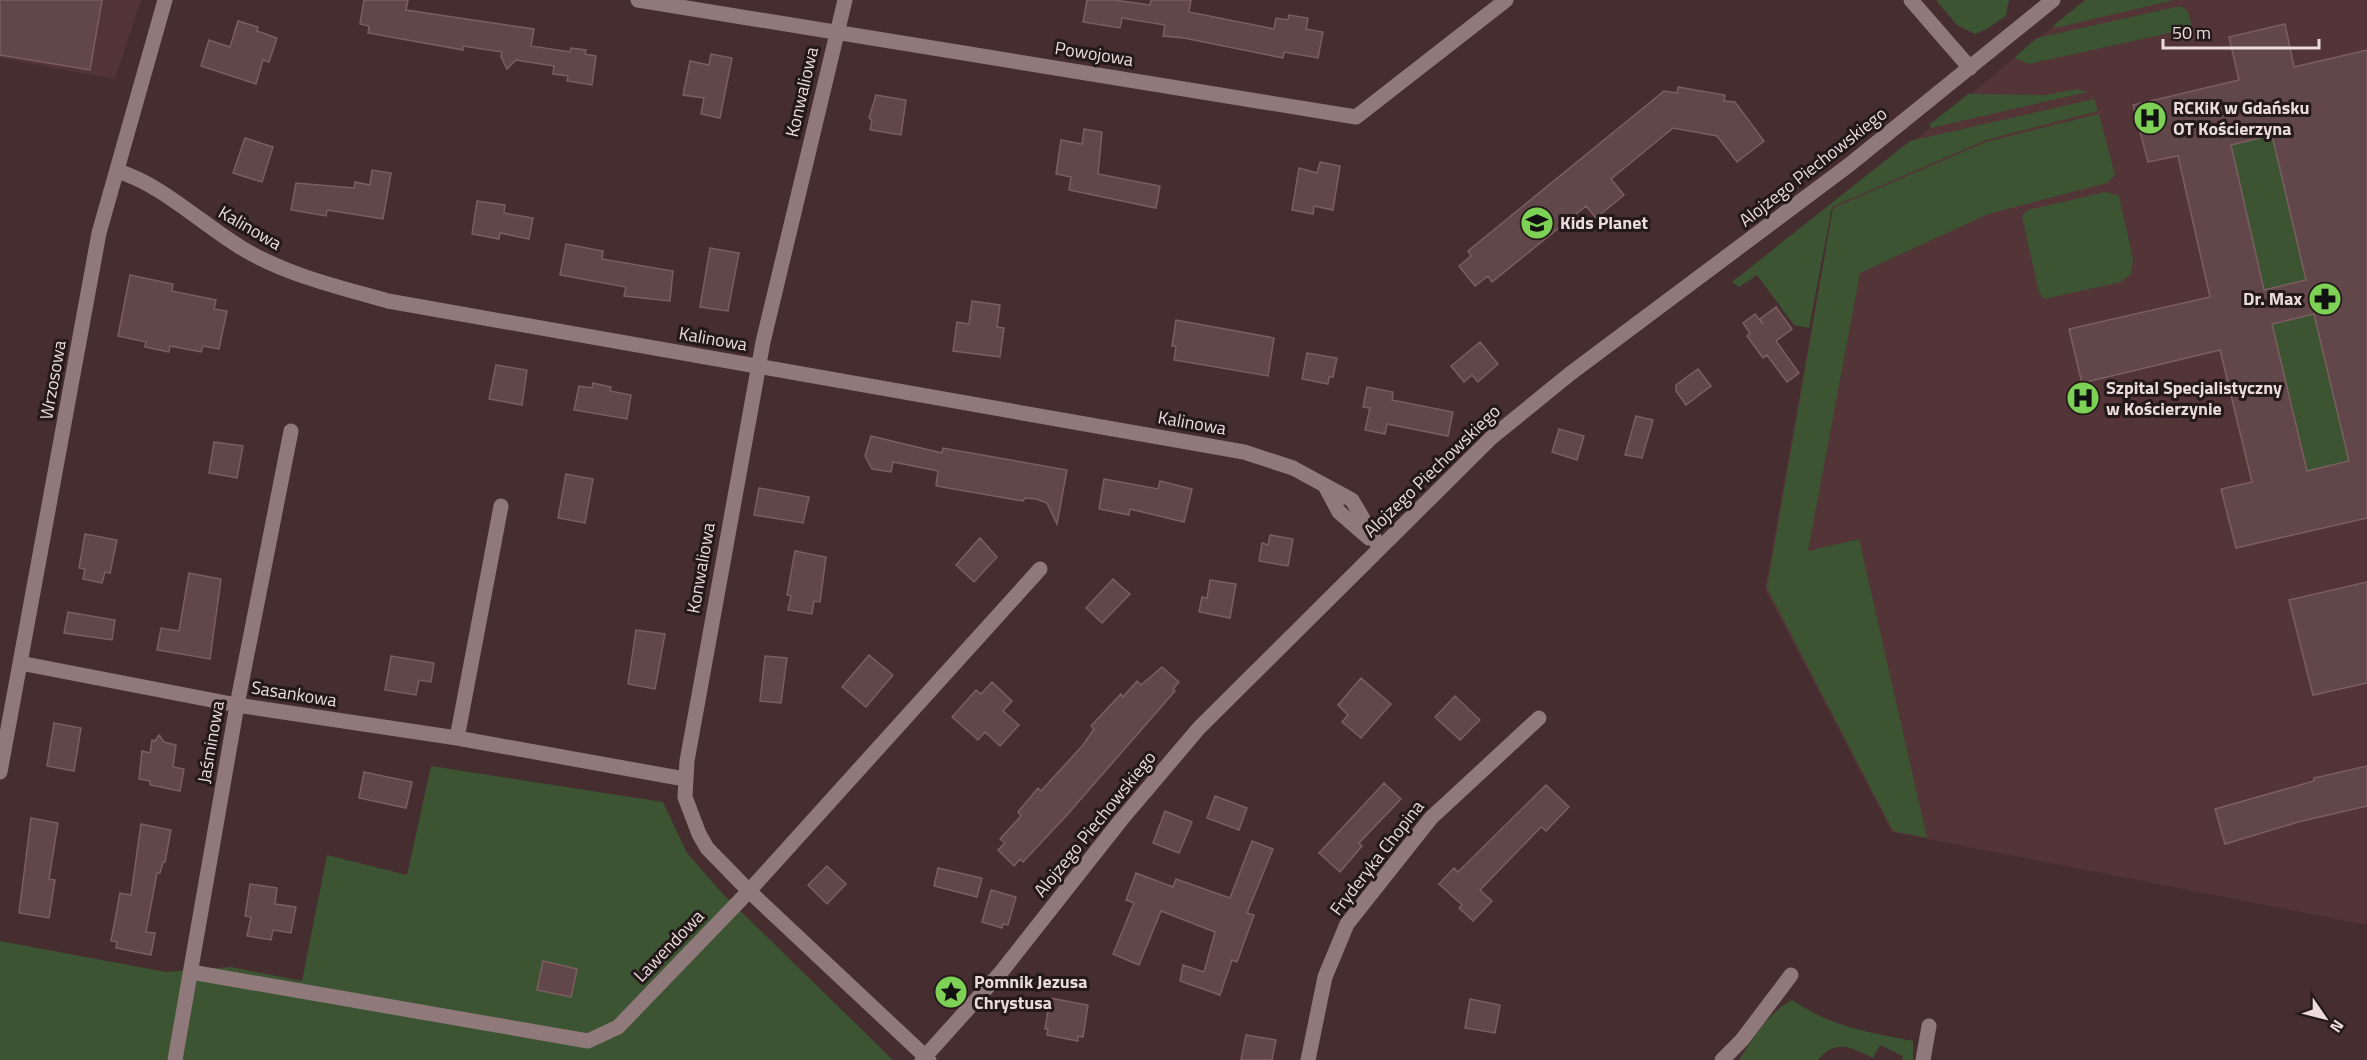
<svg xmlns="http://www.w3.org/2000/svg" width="2367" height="1060" font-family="'Titillium Web',sans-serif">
	<rect width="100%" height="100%" fill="#452d30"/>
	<path fill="#533437" d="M0,0H141L115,79L0,58Z
		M2085,0H2367V925L1892,832L1765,589L1833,208Z"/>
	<path fill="#3c5432" d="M1936,0H2009L2006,16L1985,30L1975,34L1957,25Z
		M2085,0H2174L2055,28L2054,25Z
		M2180,6L2188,11L2192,28L2029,64L2016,59L2015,57L2037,38Z
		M2077,89L2087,92L1931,128L1929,125L1968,94L2046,95Z
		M2094,99L2098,111L1986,140L1832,207L1809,328L1794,325L1757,275L1739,287L1732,282L1910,141Z
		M2099,114L2115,175L2107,183L1988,214L1860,273L1808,551L1859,539L1927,838L1893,831L1767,588L1833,208L1986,142Z
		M2272,135L2306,280L2264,290L2233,156L2228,146Z
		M2106,192L2119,196L2133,259L2131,274L2121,282L2044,299L2039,293L2022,216L2028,210Z
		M2314,314L2349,461L2304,472V456L2272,324Z
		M431,766L663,802L687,853L722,893L893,1060H0V941L166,972L231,967L302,981L327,855L407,875Z
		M1792,1000C1832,1027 1867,1032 1913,1041V1060H1902L1903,1056L1880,1045L1873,1058C1851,1048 1837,1038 1818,1060H1739C1754,1037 1767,1014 1792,1000Z"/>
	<path fill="#61474a" stroke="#7a5f61" stroke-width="1.5" fill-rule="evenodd" d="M0,0H102L90,70L0,55Z
		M364,0H408L406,10L534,29L531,46L570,52L571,48L586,50L585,54L596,56L592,85L567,81L568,76L553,74L554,66L516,60L507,69L501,57L502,52L463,46V50L368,33L369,26L360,24Z
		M1087,0H1114L1150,5L1151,0H1191L1189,12L1274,29L1276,18L1288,20L1289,15L1308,18L1306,29L1323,32L1318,58L1284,52L1283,58L1184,38L1163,36L1165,25L1122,18L1120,28L1083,22Z
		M238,21L258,27L257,31L277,38L269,62L263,60L256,84L201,66L209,40L230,47Z
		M2285,24L2294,67L2367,50V518L2236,548L2221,489L2252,482L2220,350L2082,383L2069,329L2210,297L2178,156L2148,162L2133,105L2239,80L2229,37ZM2272,135L2306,280L2264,290L2231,145ZM2314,314L2349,461L2307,471L2272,324Z
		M711,54L732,58L720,118L701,114L704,98L683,95L690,61L709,65Z
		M1678,87L1725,95L1724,101L1735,102L1764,141L1737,162L1717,136L1673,128L1611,179L1624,195L1596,218L1586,206L1492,282L1488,276L1475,286L1459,266L1471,256L1468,251L1664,91L1677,93Z
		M876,95L906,100L901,135L870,130L872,120L869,118Z
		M1084,129L1102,132L1098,174L1160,186L1156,208L1069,190L1071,177L1056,174L1061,140L1082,144Z
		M245,138L273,147L262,182L233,173Z
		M1320,162L1340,166L1333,210L1314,206L1313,214L1292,210L1299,168L1317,173Z
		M372,170L391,173L383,219L327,210L326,216L291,210L296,183L354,188L355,182L370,185Z
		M477,201L505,205L504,213L533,218L529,239L500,233L499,239L472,234Z
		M566,244L603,251L602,259L673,271L670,301L624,296L626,287L560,275Z
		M710,248L739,253L728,311L700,307Z
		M130,275L173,284L172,291L216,300L214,309L227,311L219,349L203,346L201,352L170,346L169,352L145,347L146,342L118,336Z
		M972,301L1000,305L997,327L1004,328L1000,357L953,351L957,322L969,324Z
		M1776,307L1792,329L1776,341L1799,373L1787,382L1767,355L1763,358L1747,336L1750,333L1743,323L1755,314L1763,324L1760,319Z
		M1176,320L1274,338L1268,376L1174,360L1176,346H1172Z
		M1480,342L1498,364L1478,382L1472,375L1464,382L1451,366Z
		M1307,353L1337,358L1333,377H1329L1328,384L1302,379Z
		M496,365L527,370L522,405L489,399Z
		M1698,369L1711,386L1686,405L1676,391V385Z
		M593,383L611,387L610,391L631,395L627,419L574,410L579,386L592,388Z
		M1367,387L1393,392L1392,400L1453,412L1448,436L1387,424L1385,434L1365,430L1370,408L1363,407Z
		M1636,416L1653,420L1642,458L1625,455Z
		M1559,429L1584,436L1577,460L1552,452Z
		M871,436L942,453L943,448L1067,470L1057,524L1047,503L1036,499L1025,498L1023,501L936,486L938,471L893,462L891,472L872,469L865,456Z
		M214,442L243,446L237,478L209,473Z
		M566,474L593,479L585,523L558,518Z
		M1104,479L1158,489L1160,481L1192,489L1184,522L1130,509L1129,515L1099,509Z
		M759,488L809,497L803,523L754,515Z
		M85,534L117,540L110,573L105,572L102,583L83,579L85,569L79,568Z
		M1270,535L1293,539L1288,566L1259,561L1262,543L1268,545Z
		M980,538L997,557L974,582L956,565Z
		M795,551L826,557L820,602L814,601L812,614L788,610L791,596L787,595Z
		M189,573L221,579L210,659L157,650L161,628L179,631Z
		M1113,579L1130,594L1102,623L1086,608Z
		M1210,580L1236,584L1230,618L1199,612L1202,597L1207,598Z
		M2367,582V683L2313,695L2289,600Z
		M68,612L115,620L112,640L64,633Z
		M636,630L665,634L655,689L628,684Z
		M869,655L893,675L866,707L842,687Z
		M391,656L434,663L431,682L419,680L416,695L385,690Z
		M765,656L787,658L781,703L760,701Z
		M1162,667L1179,682L1173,689L1175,691L1067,815L1023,862L1020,859L1014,866L998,850L1005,843L1000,839L1021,816L1018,812L1038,788L1041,791L1083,745L1094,729L1091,726L1121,694L1123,697L1137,681L1141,685Z
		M1361,678L1391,704L1361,738L1342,722L1348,715L1338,705Z
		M992,682L1012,701L1003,711L1019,725L1000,746L985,732L978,740L952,717L976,690L981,694Z
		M1455,696L1480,720L1460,740L1435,717Z
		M54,723L81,728L74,771L47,766Z
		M159,735L164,742L176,745L173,767L184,769L180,791L150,785V781L139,779L142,751L150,753L152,740L155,741Z
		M2367,766V806L2298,822L2225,844L2215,809L2314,781V778Z
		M364,772L412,782L406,808L359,798Z
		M1384,783L1401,799L1359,843L1362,846L1340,872L1319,853Z
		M1546,785L1569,807L1546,831L1541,827L1480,890L1492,901L1473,921L1459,908L1462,905L1439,884L1454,868L1458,872Z
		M1215,796L1247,808L1239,830L1207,818Z
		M1165,811L1192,822L1179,853L1153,843Z
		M31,818L58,823L49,879L55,880L49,918L19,913Z
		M141,824L171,830L165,862H163L160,873H157L146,932L155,933L151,955L116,948L117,942L111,941L120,893L131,895Z
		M1252,841L1273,849L1247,913L1254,915L1237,962L1232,960L1220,995L1180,981L1183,965L1204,972L1215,932L1161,911L1139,965L1113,954L1134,903L1126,900L1136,873L1173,887L1176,879L1230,898Z
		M827,866L846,884L827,904L808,885Z
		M938,868L982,878L977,897L934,886Z
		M250,884L277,888L275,904L296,907L291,933L273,930L271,940L247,936L251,917L245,916Z
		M991,890L1016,897L1008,925L1003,924L1002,928L982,922Z
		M543,961L577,969L571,997L537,990Z
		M1050,998L1088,1005L1083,1037L1078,1036V1041L1047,1035L1048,1029H1045Z
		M1470,999L1500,1005L1495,1033L1465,1028Z
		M1246,1035L1276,1040L1272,1060H1241Z"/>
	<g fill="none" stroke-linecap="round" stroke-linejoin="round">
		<path stroke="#90797b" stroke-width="15" d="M638,0L1356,117L1506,0
			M845,0L763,342L687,761L685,797L699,834L707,848L749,891L929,1060
			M1911,0L1970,68
			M117,171C162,184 204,226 245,250C290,276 339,287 388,301L1244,452L1293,468L1352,500L1380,548
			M1325,486L1339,512L1369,538
			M20,663L237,705L457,738L685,779
			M457,738L501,506
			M0,772L99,233L165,0
			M191,972L588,1041L618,1027L749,891L1040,569
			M175,1060L237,705L291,431
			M922,1060L1002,971L1121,820L1199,728L1491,438L1571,373L1849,165L2053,0
			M1308,1060L1325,977L1347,924L1431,818L1539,718
			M1722,1060L1742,1040L1791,975
			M1923,1060L1929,1026"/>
	</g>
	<defs>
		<symbol id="hospital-disc" viewBox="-11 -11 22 22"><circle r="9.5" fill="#7dd154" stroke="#24191a"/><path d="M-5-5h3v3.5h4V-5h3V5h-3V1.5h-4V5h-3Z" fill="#111"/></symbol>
		<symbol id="school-disc" viewBox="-11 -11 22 22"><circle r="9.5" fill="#7dd154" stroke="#24191a"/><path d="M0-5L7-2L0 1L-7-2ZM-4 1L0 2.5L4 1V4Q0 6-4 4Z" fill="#111"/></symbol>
		<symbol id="pharmacy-disc" viewBox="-11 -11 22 22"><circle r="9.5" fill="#7dd154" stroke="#24191a"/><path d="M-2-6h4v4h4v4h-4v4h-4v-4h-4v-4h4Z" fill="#111"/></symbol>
		<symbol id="sight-disc" viewBox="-11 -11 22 22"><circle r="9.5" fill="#7dd154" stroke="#24191a"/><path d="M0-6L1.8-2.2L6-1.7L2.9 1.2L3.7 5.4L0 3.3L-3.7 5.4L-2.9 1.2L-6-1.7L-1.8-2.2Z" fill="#111"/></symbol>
	</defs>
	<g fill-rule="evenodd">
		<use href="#hospital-disc" x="2131" y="99" width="38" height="38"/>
		<use href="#school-disc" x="1518" y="204" width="38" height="38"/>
		<use href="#pharmacy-disc" x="2306" y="280" width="38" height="38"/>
		<use href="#hospital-disc" x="2064" y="379" width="38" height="38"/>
		<use href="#sight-disc" x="932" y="973" width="38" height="38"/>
	</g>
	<g text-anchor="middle" stroke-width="6" stroke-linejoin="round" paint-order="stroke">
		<g font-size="18" fill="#ebdbdc" stroke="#24191a">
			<text transform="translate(1094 54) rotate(9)" y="6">Powojowa</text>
			<text transform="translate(802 92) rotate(-77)" y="6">Konwaliowa</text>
			<text transform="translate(1813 167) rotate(-38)" y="6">Alojzego Piechowskiego</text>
			<text transform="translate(250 228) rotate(30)" y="6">Kalinowa</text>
			<text transform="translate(713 339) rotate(10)" y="6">Kalinowa</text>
			<text transform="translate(53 380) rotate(-80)" y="6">Wrzosowa</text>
			<text transform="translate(1192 423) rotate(10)" y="6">Kalinowa</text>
			<text transform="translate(1432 471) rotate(-44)" y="6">Alojzego Piechowskiego</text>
			<text transform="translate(701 568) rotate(-80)" y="6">Konwaliowa</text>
			<text transform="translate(294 694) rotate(9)" y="6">Sasankowa</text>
			<text transform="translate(211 742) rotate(-80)" y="6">Jaśminowa</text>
			<text transform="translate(1095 824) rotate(-51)" y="6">Alojzego Piechowskiego</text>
			<text transform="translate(1377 858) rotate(-52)" y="6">Fryderyka Chopina</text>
			<text transform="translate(669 946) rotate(-46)" y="6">Lawendowa</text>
		</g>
		<g font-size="18" font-weight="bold" fill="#ebdbdc" stroke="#24191a" text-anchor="start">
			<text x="2173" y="114">RCKiK w Gdańsku<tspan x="2173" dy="21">OT Kościerzyna</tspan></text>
			<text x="1560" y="229">Kids Planet</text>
			<text x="2302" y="305" text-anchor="end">Dr. Max</text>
			<text x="2106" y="394">Szpital Specjalistyczny<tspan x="2106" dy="21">w Kościerzynie</tspan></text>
			<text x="974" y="988">Pomnik Jezusa<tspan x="974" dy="21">Chrystusa</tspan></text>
		</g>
	</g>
	<g transform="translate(2325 1018) rotate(125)" stroke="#24191a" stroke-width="4.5" paint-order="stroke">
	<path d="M0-4.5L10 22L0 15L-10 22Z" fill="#ebdbdc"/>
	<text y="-9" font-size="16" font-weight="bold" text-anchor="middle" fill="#ebdbdc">N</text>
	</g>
	<path d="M2163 39v9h156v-9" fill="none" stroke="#ebdbdc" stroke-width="3"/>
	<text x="2172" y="39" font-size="18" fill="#ebdbdc" stroke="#24191a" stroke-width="4.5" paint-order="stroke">50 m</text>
</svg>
